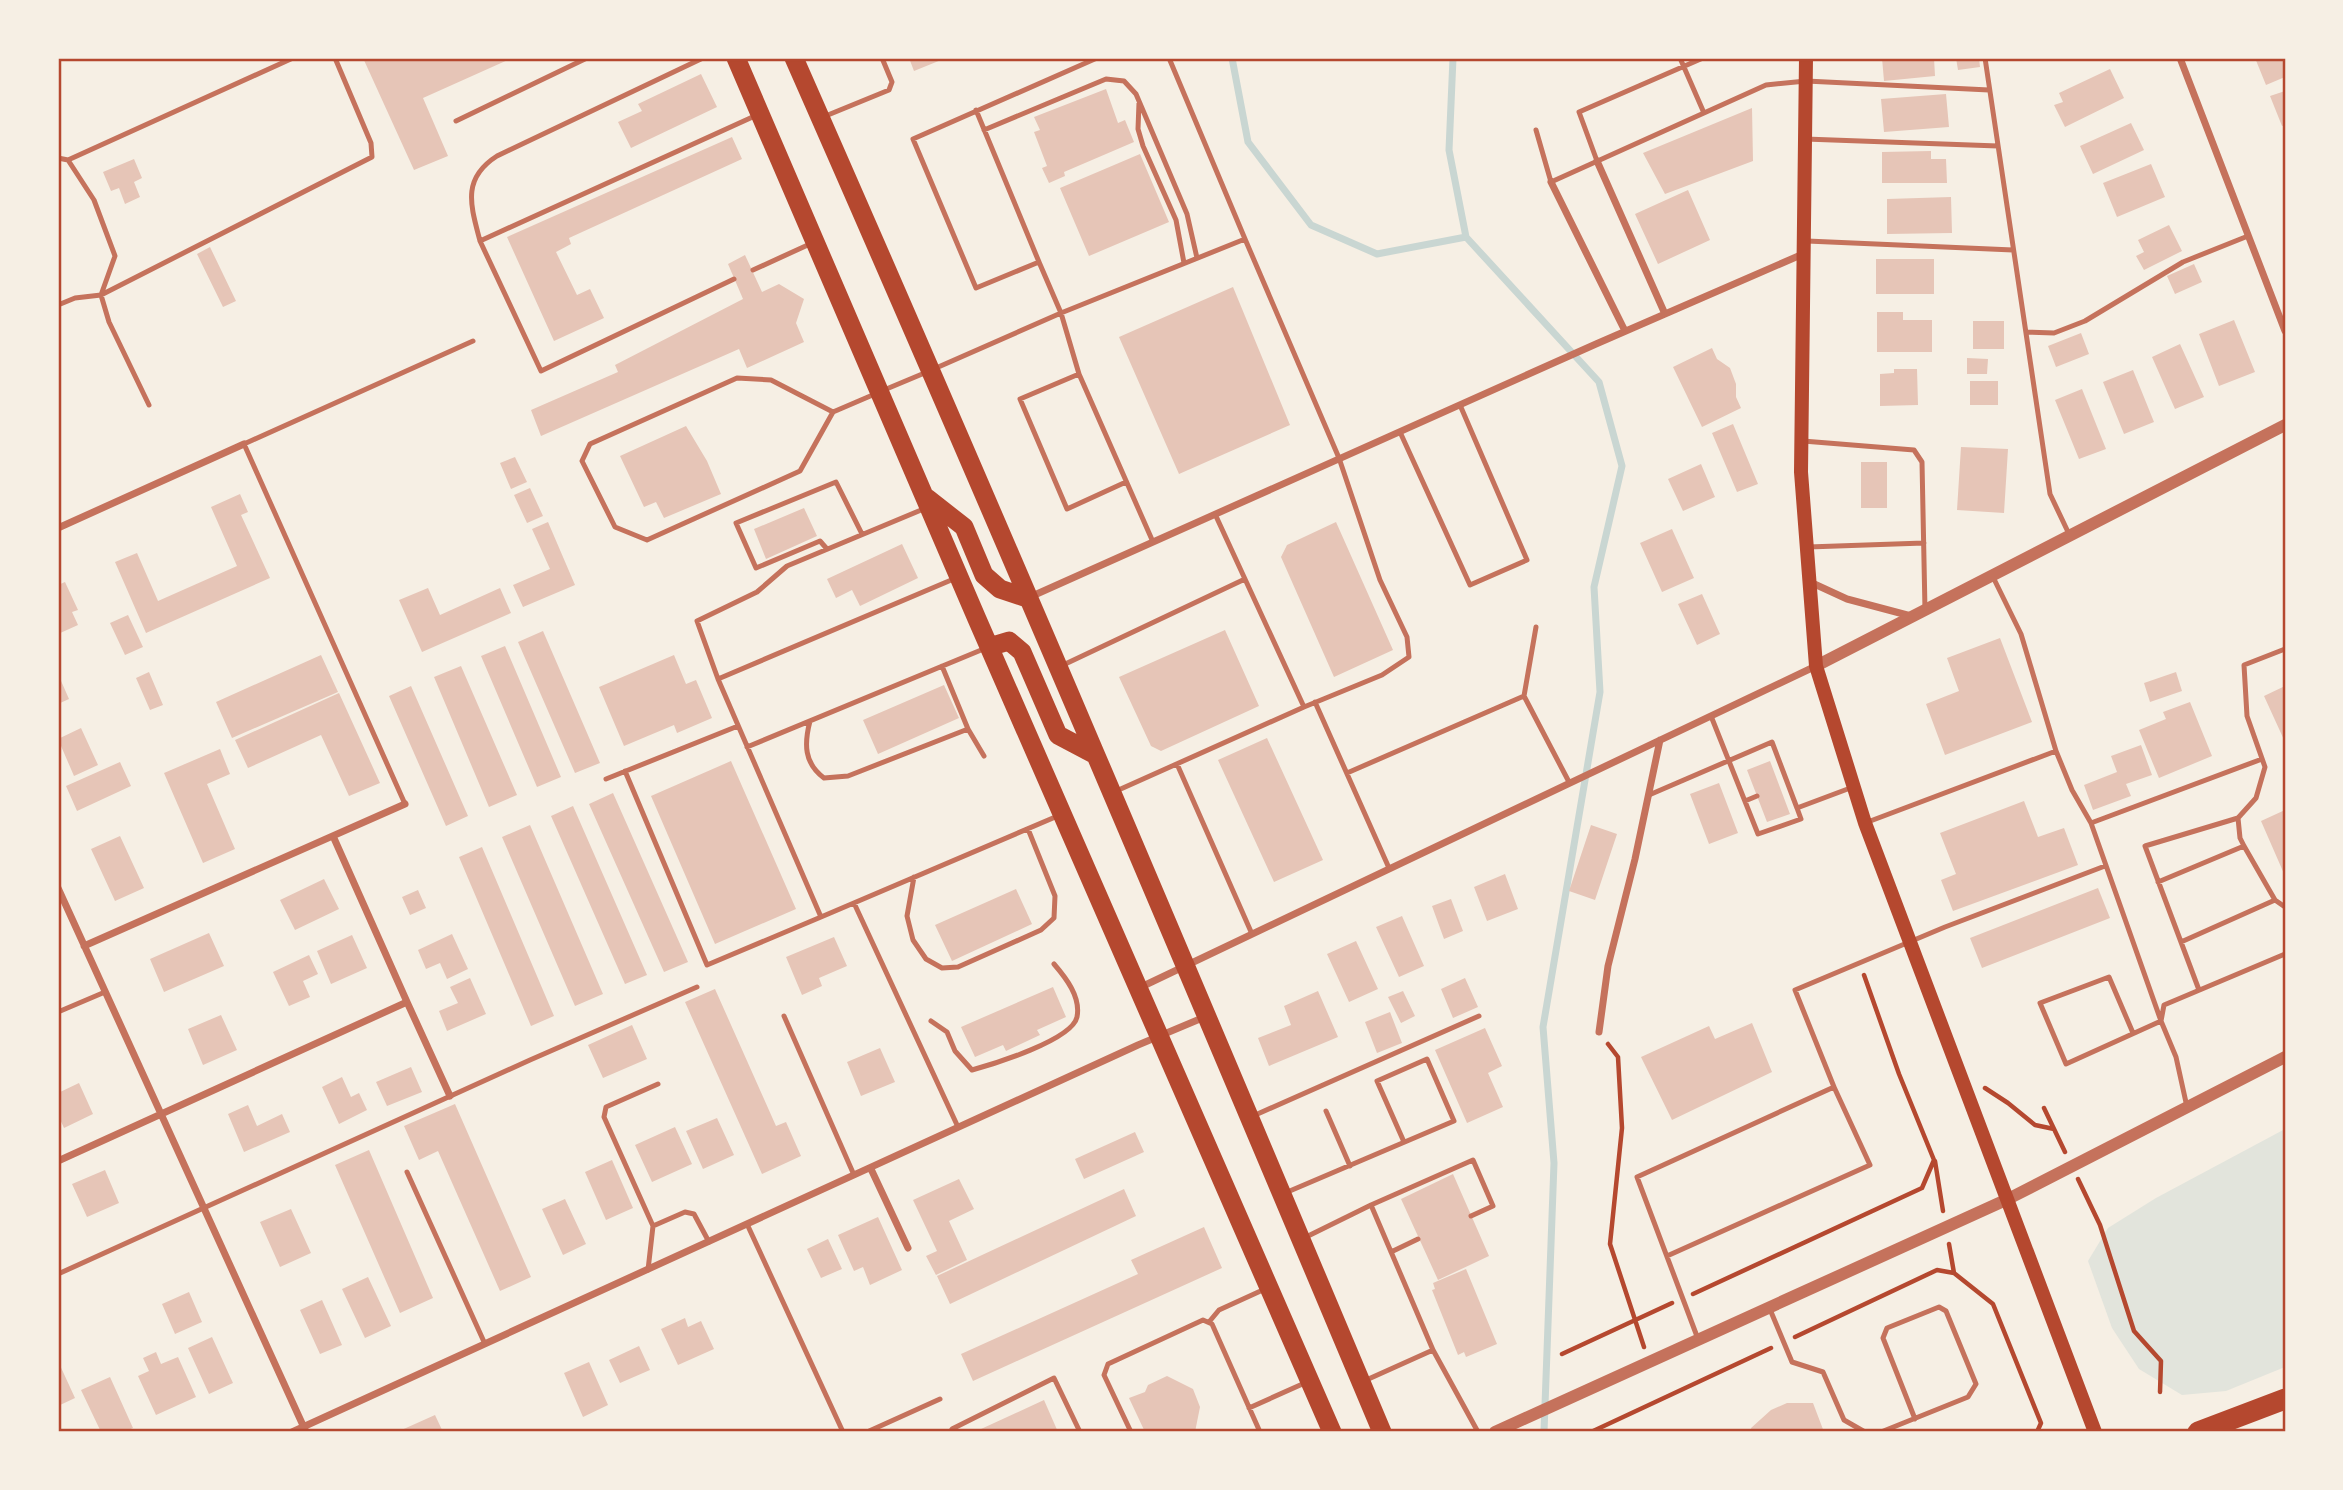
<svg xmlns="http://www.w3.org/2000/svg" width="2343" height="1490" font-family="'Titillium Web',sans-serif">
	<rect width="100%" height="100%" fill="#f6efe4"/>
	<path fill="#e2e4dc" d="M2285,1129V1367L2226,1391L2182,1395L2139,1369L2112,1328L2088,1261L2108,1228L2156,1198Z"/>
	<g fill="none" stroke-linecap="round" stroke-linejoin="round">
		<path stroke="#c9d6d2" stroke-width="7" d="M1232,58L1248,142L1311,225L1377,254L1466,237L1599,382L1622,466L1594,587L1600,692L1543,1027L1554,1163L1544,1432
			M1453,58L1449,150L1466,237"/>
	</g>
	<path fill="#e6c5b7" d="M363,58H512L423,98L448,156L414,170Z
		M909,58H946L914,71Z
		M1882,58H1934L1935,76L1884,81Z
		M1956,58H1979L1980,67L1958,70Z
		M2255,58H2285V77L2266,85Z
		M2110,69L2124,98L2065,127L2054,105L2063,102L2059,93Z
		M701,74L717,107L631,148L618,122L642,111L638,104Z
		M1106,89L1118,123L1125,120L1134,142L1064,172L1065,176L1049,183L1042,168L1047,166L1034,132L1040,130L1034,117Z
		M2285,91V125L2282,126L2270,96Z
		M1946,94L1949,127L1884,132L1881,99Z
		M1752,108L1753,161L1665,194L1643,153Z
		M2131,123L2144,150L2093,174L2080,146Z
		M732,137L742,159L569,238L571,244L556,252L577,295L590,289L604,318L554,341L507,237Z
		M1931,151V159H1946L1947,183H1882V152Z
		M1140,154L1169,222L1089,256L1060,188Z
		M134,159L142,178L134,182L140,197L125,204L119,188L111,191L103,172Z
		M2151,164L2165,197L2117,217L2103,183Z
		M1688,190L1710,240L1658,264L1635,214Z
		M1951,197L1952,233L1887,234V199Z
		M2169,225L2182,251L2144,270L2136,256L2144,252L2138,240Z
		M210,247L236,301L223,307L197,254Z
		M745,255L762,292L779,284L804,299L796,323L804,342L747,368L739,349L541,436L531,410L618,372L615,365L743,299L728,264Z
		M1876,259H1934V294H1876Z
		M2194,264L2202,282L2175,294L2167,276Z
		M1233,287L1290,425L1179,474L1119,337Z
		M1877,312H1903V320H1932V352H1877Z
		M2234,320L2255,372L2219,386L2199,334Z
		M1973,321H2004V349H1973Z
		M2081,333L2089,354L2056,367L2048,346Z
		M2180,344L2204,397L2175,409L2152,357Z
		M1712,348L1717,359L1730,368L1736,384V397L1741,408L1702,427L1673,367Z
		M1967,358L1988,359L1987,374H1967Z
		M1894,369H1917L1918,405L1880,406V374L1894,373Z
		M2133,370L2154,422L2124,434L2103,382Z
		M1970,381H1998V405H1970Z
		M2082,389L2106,449L2079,459L2055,400Z
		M1733,424L1758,484L1737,492L1712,433Z
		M686,426L707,461L721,494L664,518L656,502L644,507L620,456Z
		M1961,447L2008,449L2004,513L1957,510Z
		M515,457L527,482L511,489L500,463Z
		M1861,462H1887V508H1861Z
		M1701,464L1715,497L1683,511L1668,479Z
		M530,488L543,516L527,523L514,495Z
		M240,494L248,512L241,515L270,578L146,633L115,562L137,553L158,601L237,566L211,507Z
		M804,508L817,536L766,559L754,529Z
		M548,522L575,585L523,607L513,585L550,569L532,529Z
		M1336,522L1393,650L1334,677L1281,557L1287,545Z
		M1672,529L1694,578L1662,592L1640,543Z
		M902,544L918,578L860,606L852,590L836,598L827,579Z
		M65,582L78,610L72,612L78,625L58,634V585Z
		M428,588L440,615L500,588L511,613L422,652L399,600Z
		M1702,594L1720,634L1697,645L1678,604Z
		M128,615L143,647L125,655L110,623Z
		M1225,630L1259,706L1161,751L1151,746L1119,677Z
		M543,631L600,763L575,773L518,642Z
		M2000,638L2032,722L1945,755L1926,704L1959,691L1947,658Z
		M505,646L561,777L537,787L481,656Z
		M321,655L338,692L232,738L216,702Z
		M674,655L686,684L696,680L712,718L677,733L674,725L624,746L599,687Z
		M461,666L517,795L489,807L434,677Z
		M149,672L163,705L150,710L136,678Z
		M2176,672L2182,691L2150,702L2144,683Z
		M58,674L69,699L58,704Z
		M944,685L959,718L878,754L863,720Z
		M411,686L468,816L446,826L389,696Z
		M2285,686V742L2264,696Z
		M339,693L380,783L349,796L321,735L248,768L235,740Z
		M2190,702L2212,756L2159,778L2139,730L2166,719L2163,712Z
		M81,728L98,765L74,776L58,739Z
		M1267,738L1323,860L1274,882L1218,760Z
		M2141,745L2152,775L2126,784L2131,796L2093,810L2084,785L2117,772L2111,756Z
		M220,749L230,774L207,784L235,849L203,863L164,773Z
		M731,761L796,909L715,944L651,796Z
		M1770,761L1790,814L1767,822L1747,770Z
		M120,762L131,786L77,811L66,786Z
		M1719,783L1738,833L1709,844L1690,794Z
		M613,793L688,962L664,972L589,804Z
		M2024,801L2038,837L2064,828L2078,865L1953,911L1941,880L1956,874L1940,833Z
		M573,806L647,975L625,984L551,816Z
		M2285,810V876L2261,821Z
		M530,825L603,994L575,1006L502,837Z
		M1591,825L1617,834L1595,900L1569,891Z
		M120,836L144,888L115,901L91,849Z
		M482,847L554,1016L531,1026L459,857Z
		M1505,874L1518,909L1487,921L1474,887Z
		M324,879L339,909L295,930L280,900Z
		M2098,888L2110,918L1982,968L1970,938Z
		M1016,889L1032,924L952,961L935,925Z
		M418,890L426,908L410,915L402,897Z
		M1451,899L1463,931L1444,939L1432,906Z
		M1402,916L1424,966L1399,977L1376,927Z
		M209,933L224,966L164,992L150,959Z
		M452,934L468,969L447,979L440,963L426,969L418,950Z
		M352,935L367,968L331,984L317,951Z
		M834,937L847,966L819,978L822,986L802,995L786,957Z
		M1356,941L1378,989L1349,1002L1327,954Z
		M309,955L318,974L303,981L310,997L289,1006L273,972Z
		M470,978L486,1014L447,1031L439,1011L458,1003L450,987Z
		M1465,978L1478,1007L1453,1018L1441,989Z
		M1053,987L1066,1017L1037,1030L1040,1035L1006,1051L1003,1045L975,1057L961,1027Z
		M715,989L776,1126L786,1122L801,1156L762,1174L685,1002Z
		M1318,991L1338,1037L1269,1066L1258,1038L1291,1025L1284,1006Z
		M1403,991L1415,1016L1401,1023L1388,997Z
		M1390,1012L1402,1043L1377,1053L1365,1022Z
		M221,1015L237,1050L203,1065L188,1029Z
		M1752,1023L1772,1072L1672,1120L1641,1057L1709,1026L1715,1039Z
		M632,1025L647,1059L603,1078L588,1045Z
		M1485,1028L1502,1066L1488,1073L1503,1107L1467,1123L1435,1050Z
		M880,1048L895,1082L861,1096L847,1062Z
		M411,1067L422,1092L387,1106L376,1082Z
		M342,1077L351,1097L359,1093L367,1110L339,1124L322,1087Z
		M79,1083L93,1114L64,1128L58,1115V1093Z
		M455,1104L531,1277L500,1291L438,1151L419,1160L404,1126Z
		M248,1105L257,1126L282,1114L290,1132L244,1152L228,1114Z
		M717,1118L734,1155L703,1169L686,1131Z
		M675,1127L692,1164L652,1182L635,1145Z
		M1135,1132L1144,1152L1084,1179L1075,1159Z
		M369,1150L433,1298L400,1313L335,1165Z
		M612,1160L633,1208L606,1220L585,1172Z
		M105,1170L119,1203L87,1217L72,1184Z
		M1453,1174L1489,1256L1438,1280L1401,1199Z
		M959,1179L974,1209L949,1221L967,1260L936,1275L926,1256L937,1251L913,1200Z
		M1124,1189L1136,1216L950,1304L937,1276Z
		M565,1199L586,1244L563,1255L542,1209Z
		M291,1209L311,1253L280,1267L260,1222Z
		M878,1217L902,1270L870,1285L863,1267L854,1271L838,1235Z
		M1204,1227L1222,1268L973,1381L961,1354L1138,1274L1131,1260Z
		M828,1239L842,1269L821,1278L807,1249Z
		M1466,1269L1497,1344L1466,1357L1464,1352L1458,1355L1432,1290L1435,1289L1433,1283Z
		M368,1277L391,1326L365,1338L342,1289Z
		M189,1292L202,1322L175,1334L162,1304Z
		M322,1300L342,1345L320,1354L300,1310Z
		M685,1318L688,1327L701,1321L714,1349L678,1365L661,1329Z
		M212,1337L233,1383L209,1394L188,1348Z
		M639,1346L650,1370L620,1383L609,1360Z
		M156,1352L161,1364L178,1357L196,1397L156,1415L138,1376L149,1371L143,1358Z
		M58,1361L75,1398L58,1406Z
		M589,1362L608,1405L583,1417L564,1373Z
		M1167,1376L1193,1389L1200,1407L1195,1432H1145L1129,1398L1145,1392L1148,1385Z
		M110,1377L133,1428L124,1432H101L81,1390Z
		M1044,1400L1058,1432H982L981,1429Z
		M1787,1403H1813L1824,1432H1752L1751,1428L1771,1410Z
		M435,1415L443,1432H397Z"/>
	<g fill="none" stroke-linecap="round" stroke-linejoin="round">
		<path stroke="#b5482f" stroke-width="4.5" d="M1608,1044L1618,1057L1622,1128L1610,1244L1644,1347
			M1985,1088L2008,1103L2035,1125L2054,1129
			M2044,1108L2065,1152
			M1935,1161L1943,1211
			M2078,1179L2100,1225L2134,1331L2161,1361L2160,1392
			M1949,1244L1954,1273
			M1693,1294L1922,1188L1934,1160L1899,1074L1864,975
			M1795,1337L1937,1270L1954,1273L1993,1304L2041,1423L2037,1432
			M1562,1354L1672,1303
			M1591,1432L1771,1348"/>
		<path stroke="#c5725c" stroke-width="5" d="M1097,58L913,139L976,288L1039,262L1061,313L1079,374L1153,542
			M1169,58L1245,239
			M1680,58L1704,113
			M1985,58L2050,494L2069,534
			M1139,103L1138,129L1143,146L1176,220L1184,263
			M976,110L1039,262
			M823,117L889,90L892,82L882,58
			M456,121L587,58
			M984,130L1106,79L1124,81L1136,94L1187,214L1197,258
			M1536,130L1551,182L1766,85L1806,81L1989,90
			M1805,139L1998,146
			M58,158L68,160L94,200L115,256L101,295L109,322L149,405
			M68,160L293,58
			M1597,161L1579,112L1703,58
			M480,241C471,206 461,179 497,156L703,58
			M1807,241L2013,250
			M753,270L810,244
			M734,279L541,371L480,241L757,115
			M58,305L75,298L101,295L372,157L371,143L335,58
			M2026,332L2054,333L2085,321L2183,262L2248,236
			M936,368L1061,313L1245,239L1339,458L1380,580L1407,637L1409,657L1382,675L1304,707L1215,514
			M1079,374L1020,399L1067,509L1126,482
			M884,390L927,372
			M833,412L771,380L737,378L590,444L582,461L615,527L647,540L800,471L833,412L875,394
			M1400,432L1470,585L1527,560L1460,405
			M1803,441L1914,450L1922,462L1925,610
			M1808,547L1924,543
			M827,549L820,541L756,568L736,523L836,482L862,534
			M1993,577L2021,634L2056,751L2072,790L2091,823L2161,1021L2164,1005L2285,954
			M956,578L718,679L821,917L1060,815
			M2285,649L2244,665L2247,716L2265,767L2256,798L2238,818L2240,838L2244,846L2275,900L2285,907
			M942,666L968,729L984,756
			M1061,666L1245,579
			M718,679L697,621L757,592L787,566L926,508
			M1524,696L1536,627
			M1315,702L1389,868
			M1711,716L1758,834L1801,819L1797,808L1853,787
			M810,721C804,744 804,763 824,778L848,776L968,729
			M747,747L986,648
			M1177,764L1252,934
			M625,771L707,965L821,917
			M1347,773L1524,696L1569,782
			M606,779L738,726
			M1114,792L1304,707
			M1649,795L1772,742L1797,808
			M1745,801L1757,796
			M405,804L244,444L473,341
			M1865,823L2056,751
			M2091,823L2262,759
			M914,877L907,916L913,940L926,959L942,968L958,967L1041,930L1054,918L1055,896L1028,829
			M2158,882L2244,846
			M854,903L958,1127
			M2181,942L2275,900
			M2199,990L2145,846L2238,818
			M58,1012L105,992
			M784,1016L854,1175
			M931,1021L947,1032L955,1051L972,1070C994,1064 1072,1040 1077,1017C1081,997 1066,978 1054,964
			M2133,1033L2109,977L2040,1003L2066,1064L2161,1021L2176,1057L2187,1107
			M1326,1111L1350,1166
			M1253,1116L1479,1016
			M407,1172L485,1344
			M1285,1193L1454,1121L1427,1059L1377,1081L1404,1142
			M1371,1205L1473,1160L1493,1206L1471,1216
			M747,1224L843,1432
			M653,1226L685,1212L694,1214L709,1242
			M1306,1237L1371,1205L1433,1350L1364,1381
			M1391,1252L1418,1239
			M1667,1256L1870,1165L1834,1087
			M648,1270L653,1226L604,1117L606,1107L658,1084
			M58,1274L530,1060L697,987
			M1769,1307L1792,1362L1823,1372L1844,1420L1865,1432
			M1209,1322L1219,1310L1265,1289
			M1698,1339L1637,1177L1834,1087L1795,990L1945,927L2105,866
			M1433,1350L1478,1432
			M1249,1408L1307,1382
			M867,1432L940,1399
			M954,1432L952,1429L1054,1378L1080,1432
			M1131,1432L1104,1375L1108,1364L1203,1320L1212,1324L1260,1432
			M1881,1432L1968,1397L1976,1384L1946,1311L1939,1307L1887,1328L1883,1338L1915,1419"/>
		<path stroke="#c5725c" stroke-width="7" d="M2180,58L2285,331
			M1597,161L1665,314
			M1551,182L1625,331
			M58,528L244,444
			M1810,582L1847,599L1911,616
			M1030,597L1596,344L1803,254
			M58,888L306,1432
			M84,946L405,804
			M1139,988L1816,666
			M407,1002L450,1096
			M1599,1032L1608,966L1635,859L1660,740
			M58,1161L407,1002L333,836
			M871,1169L908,1248
			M292,1432L1138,1045L1207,1016"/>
		<path stroke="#c5725c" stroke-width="12" d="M1816,666L2285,425
			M1495,1432L2008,1199L2285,1057"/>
		<path stroke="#b5482f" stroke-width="14" d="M1806,58L1801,472L1816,666L1865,823L2095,1432"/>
		<path stroke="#b5482f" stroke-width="19" d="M736,58L977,619L1332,1432
			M794,58C995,514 1189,973 1382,1432
			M927,498L964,527L984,575L1000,589L1027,598
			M989,647L1009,641L1022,652L1058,735L1094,754"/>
		<path stroke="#b5482f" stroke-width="21" d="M2198,1432L2285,1399"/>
	</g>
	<rect width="2343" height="1490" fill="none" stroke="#f6efe4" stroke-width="119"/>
	<rect x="60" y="60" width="2224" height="1370" fill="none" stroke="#b5482f" stroke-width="2.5"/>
</svg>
